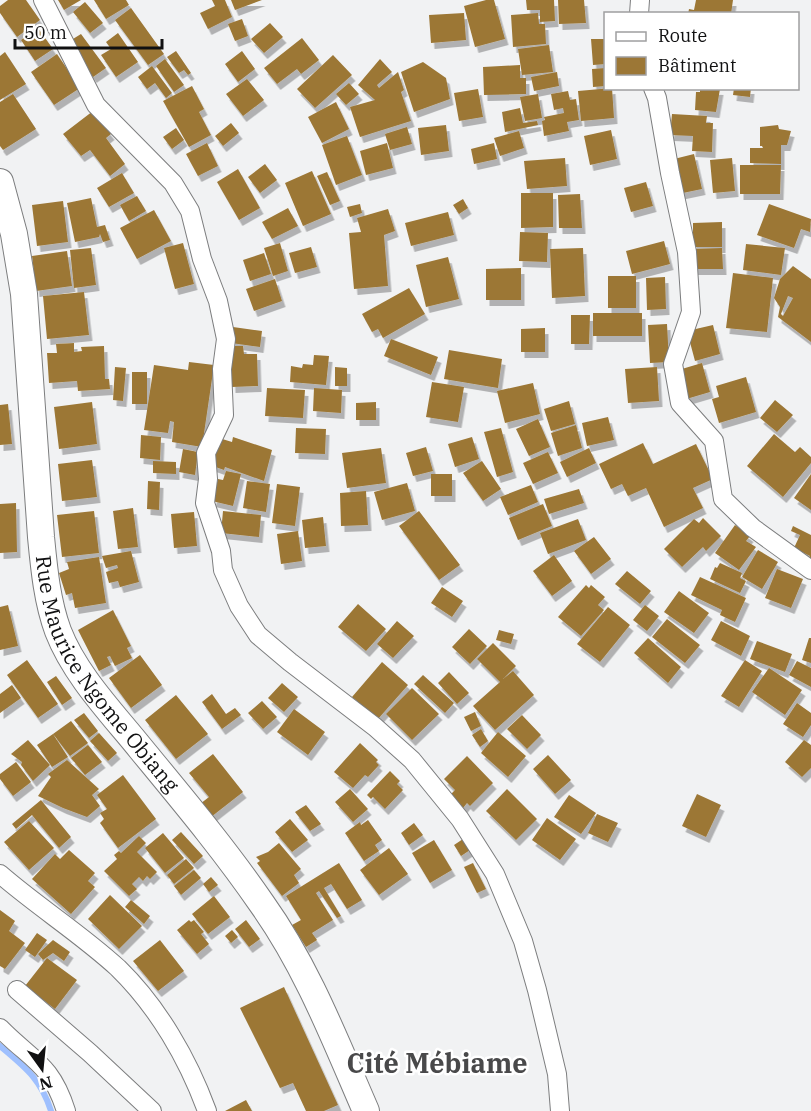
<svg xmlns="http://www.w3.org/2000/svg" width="811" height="1111" font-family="'IBM Plex Serif',serif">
	<defs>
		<filter id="shadow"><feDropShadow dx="3.5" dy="6" stdDeviation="0" flood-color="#0004"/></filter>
	</defs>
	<rect width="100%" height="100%" fill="#f1f2f3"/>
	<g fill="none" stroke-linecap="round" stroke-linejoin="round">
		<path stroke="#9fc0fe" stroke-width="6" d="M0,1046C25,1067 41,1079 51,1111"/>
	</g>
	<path fill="#9c7736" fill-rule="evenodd" filter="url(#shadow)" d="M8,0H26L40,20L17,37L0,13V6Z
		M58,0H81L64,10Z
		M94,0H126L129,5L106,19Z
		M212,0H225L232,17L208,29L200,13L215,6Z
		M231,0H262L235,10Z
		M486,0H494L505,39L475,47L464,6Z
		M526,0H554L555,21L540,22V10H527Z
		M558,0H584L586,23L559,24Z
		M696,0H733L731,14H688L689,9L694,10Z
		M85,2L103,23L90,33L73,12Z
		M131,8L164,54L148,65L115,20Z
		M464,13L466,40L431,43L429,15Z
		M538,13L539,24H545L546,44L513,47L511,15Z
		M242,19L248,36L235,41L228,24Z
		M270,23L283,37L264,53L251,39Z
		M38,28L53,49L35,61L21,40Z
		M118,33L138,62L116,77L101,55L111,49L106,42Z
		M81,34L106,68L93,77L68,42Z
		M302,38L319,60L301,74L297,69L277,84L264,68Z
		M591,39H606V64L593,65Z
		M549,45L553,72L522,75L518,49Z
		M176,51L191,73L188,75L184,70L179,73L167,57Z
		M242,51L255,69L238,82L225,64Z
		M5,52L26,84L0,100V56Z
		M57,54L80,88L54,105L31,72Z
		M333,55L352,75L315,108L297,89Z
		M165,59L184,85L174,92L156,66Z
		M380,59L392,72L377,85L379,88L398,72L404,90L401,92L411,121L360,137L350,107L375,100L358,85Z
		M423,62L446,78L450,99L414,112L401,72Z
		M520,65V78H526V94L484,95L483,67Z
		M152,66L172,93L166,98L155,83L147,89L138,77Z
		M606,68V86L593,87L592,69Z
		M557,72L559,86L534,91L531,77Z
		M247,79L264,100L243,116L226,94Z
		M349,83L359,94L346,105L336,94Z
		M192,86L204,109L199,112L211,135L189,147L163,101Z
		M612,88L614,118L581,121L578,91Z
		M700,88L720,89L716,112L695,110L696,92H700Z
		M734,88H751L750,97L733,95Z
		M478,89L483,117L459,121L454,93Z
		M568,91L570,100L576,99L579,120L567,122L569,131L544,136L542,121L545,120L544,117L564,113L563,108L554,110L551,94Z
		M13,94L36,129L3,150L0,146V102Z
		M538,94L542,118L525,121L520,97Z
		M336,102L349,129L322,143L308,117Z
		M520,108L523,123L537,121L538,125L505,132L502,112Z
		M93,111L111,134L106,138L125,164L110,176L90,150L81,156L63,134Z
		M672,114L707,116L706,123H713L712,152L692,151L693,136L670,135Z
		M231,123L239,133L223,146L215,136Z
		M446,125L449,151L421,155L418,128Z
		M778,125L779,129L791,131L787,145H781V164L750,163V148H763L762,146H760V127Z
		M407,127L412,144L390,150L385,134Z
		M176,128L184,140L172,149L163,137Z
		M611,130L617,159L590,165L584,136Z
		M519,131L524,148L500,156L494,138Z
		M347,136L362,175L336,185L322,145Z
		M207,143L218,166L198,176L186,154Z
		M387,143L393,168L366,175L360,151Z
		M494,143L497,159L474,164L471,149Z
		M694,154L702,189L678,194L670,160Z
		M565,158L567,186L527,189L524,161Z
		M732,158L735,191L713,193L710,160Z
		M265,164L277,180L260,193L248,177Z
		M740,165H781L780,194H740Z
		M238,169L260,208L239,220L217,182Z
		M312,171L331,214L303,226L285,183Z
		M327,172L340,201L330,205L317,176Z
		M122,173L134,193L109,207L97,188Z
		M646,182L653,206L631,212L624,188Z
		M521,193H553V227L521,228Z
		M580,194L582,228H559L558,195Z
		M137,196L146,211L129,221L120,205Z
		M91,198L97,227L105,225L110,240L103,242L100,234L99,237L75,242L67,203Z
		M463,199L468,208L459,214L453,205Z
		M63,201L68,242L37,246L32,205Z
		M360,204L362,213L350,217L347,207Z
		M769,204L811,219L810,232L801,229L794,248L757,235Z
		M288,208L298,226L272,239L262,222Z
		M388,209L395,231L384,235L388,286L354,289L349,233L361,232L357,218Z
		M154,210L171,241L137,259L120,228Z
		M448,212L454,235L411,246L405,223Z
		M722,222V247H693V223Z
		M520,232L548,233L547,262L519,261Z
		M664,241L670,264L632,274L626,251Z
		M183,243L194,284L175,289L164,248Z
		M280,243L288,271L273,276L264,248Z
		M746,244L785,248L781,275L743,270Z
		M311,247L317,267L295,273L289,253Z
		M91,248L96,285L74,288L70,250Z
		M583,248L585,296L552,298L550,249Z
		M722,248L723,269H692V249Z
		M67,251L72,286L36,291L32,256Z
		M264,253L271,274L250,281L243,260Z
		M448,257L459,299L426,307L416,265Z
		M793,266L811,279V342L778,317L780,307L774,298L780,279ZM788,296L793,298L783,316L781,314Z
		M521,268V300H486V269Z
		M733,273L773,278L767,332L726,328Z
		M608,276H636V308H608Z
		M665,277L666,309L647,310L646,278Z
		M275,279L282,301L254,311L246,289Z
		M409,288L425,314L383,338L378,329L372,332L362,314Z
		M84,292L89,335L47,339L43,296Z
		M593,313H642V336H593Z
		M571,315H590L589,344H571Z
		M667,324L669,362L650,363L648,325Z
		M713,325L720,354L695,361L687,331Z
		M233,327L262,331L260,347L231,343Z
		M545,328V352H521V329Z
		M391,339L438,357L431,375L384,356Z
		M74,343V352L82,351L81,347L104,346L105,379H109L110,389L78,391L77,381L49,383L47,353H57L56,344Z
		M230,346H243L244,354H257L258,386L232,387Z
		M449,350L502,359L498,388L444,379Z
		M314,355L329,356L326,385L290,382L291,366L302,368L303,364L313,365Z
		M189,362L214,365L202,447L172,442L174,422L170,421L168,433L144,430L154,365L188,370Z
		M702,363L710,392L683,400L675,371Z
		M115,367L126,368L123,401L113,400Z
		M335,367L347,368V386H335Z
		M657,367L659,401L628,403L625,369Z
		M132,372H147V404H132Z
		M746,377L756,412L719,423L712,399L719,397L716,386Z
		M432,382L464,387L458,422L426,417Z
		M533,383L540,414L505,423L497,391Z
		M267,388L305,390L303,418L265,416Z
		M314,388L342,390L341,413L313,411Z
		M775,400L793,415L777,432L760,418Z
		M569,401L575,424L551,431L544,409Z
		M92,402L97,444L59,449L54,407Z
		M376,402V420H356V403Z
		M8,404L12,444L0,445V405Z
		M608,417L614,440L587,446L582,423Z
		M538,419L550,447L529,456L516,429Z
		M576,425L582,448L558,456L551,433Z
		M296,428L326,429L325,454L295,453Z
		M501,428L513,472L497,477L484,432Z
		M774,434L795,452L800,447L811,457V463L783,497L747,466Z
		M141,435L161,437L160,460L140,458Z
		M233,437L272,450L264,481L225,467L224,470L210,465L219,438L232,442Z
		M472,437L479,459L455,467L448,444Z
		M643,443L653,464L696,444L713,479L693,488L703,508L664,527L646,488L628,496L622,484L611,489L599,464Z
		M426,447L433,471L413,476L406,453Z
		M381,448L386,483L347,488L342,453Z
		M589,448L596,463L567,477L560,462Z
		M183,449L198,452L195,475L179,472Z
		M548,452L558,473L533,484L523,463Z
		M92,460L97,497L62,501L58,464Z
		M153,461L176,462V474L153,473Z
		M482,461L501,489L483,501L463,473Z
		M226,471L241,474L233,506L212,501L218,479L223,480Z
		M431,474H452V496H431Z
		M811,474V510L794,498Z
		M148,481L160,482L159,510L147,509Z
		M247,481L270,484L266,512L243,508Z
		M407,483L415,511L382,520L374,492Z
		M277,484L300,487L295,526L272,523Z
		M531,485L538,502L508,515L500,497Z
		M579,489L584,503L549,514L544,499Z
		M366,491L368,525L341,526L340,493Z
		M16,503L17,552L0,553V504Z
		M543,504L552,526L518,540L509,518Z
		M133,508L138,547L118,549L113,511Z
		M94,511L99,553L62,557L57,515Z
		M223,511L261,515L259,537L221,533Z
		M419,511L460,565L439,580L399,526Z
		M194,512L197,546L174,548L171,514Z
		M323,517L326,546L305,548L302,520Z
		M703,518L721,536L706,551L703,547L682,567L664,549L694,519L699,523Z
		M578,519L586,540L548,554L540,533Z
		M735,525L750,536L746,541L756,547L739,570L715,553Z
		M793,526L811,535V563L807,561L810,556L794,548L800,535L791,531Z
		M298,531L302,561L281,564L277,534Z
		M594,537L611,559L591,574L574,551Z
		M758,550L778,562L762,589L742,577Z
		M131,551L139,582L120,587L118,581L109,583L106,572L118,568L117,565L106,568L102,556Z
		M554,555L572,581L552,596L533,571Z
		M99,557L106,603L75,608L72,593L66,595L59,573L69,569L67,562Z
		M720,563L742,573L740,578L746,581L740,593L710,579L715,567L717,568Z
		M777,569L803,579L791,608L765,598Z
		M627,571L651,591L640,604L615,584Z
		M700,577L746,598L735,622L720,615L722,610L691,595Z
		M586,585L589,588L591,585L605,597L598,605L604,610L581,636L558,617Z
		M442,587L463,601L452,617L431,603Z
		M679,591L709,613L694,633L664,612Z
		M358,604L386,629L366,651L338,627Z
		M8,605L18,646L0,650V607Z
		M645,605L659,616L647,631L633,620Z
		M608,607L630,625L600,662L577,644Z
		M113,610L131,646L127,648L132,658L115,666L110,656L107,657L111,665L99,671L78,630Z
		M667,619L700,645L685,663L652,637Z
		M397,621L414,636L393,658L377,644Z
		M721,621L750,636L741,656L711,640Z
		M469,629L487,646L470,664L452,647Z
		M499,630L514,634L511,644L496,640Z
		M648,638L681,667L668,683L634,653Z
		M809,638H811V663L802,660Z
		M757,641L792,654L785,672L750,659Z
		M493,643L516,666L503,679L513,671L534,695L495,730L473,706L500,682L477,659Z
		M140,655L162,685L131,708L109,678Z
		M27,660L58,704L38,718L7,675Z
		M745,660L762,671L739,707L721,696Z
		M797,661L811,668V687L789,675Z
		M382,662L408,685L378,719L352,697Z
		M769,668L802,690L785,715L752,692Z
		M449,672L469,693L457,704L438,683Z
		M423,675L454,703L445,713L414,684Z
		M56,676L72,698L62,705L47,682Z
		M282,683L298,697L284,712L268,698Z
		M12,685L21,698L0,713V694Z
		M412,688L439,714L412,740L386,714Z
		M212,694L226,714L235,708L241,715L222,729L202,702Z
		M176,695L208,734L176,759L145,720Z
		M262,701L277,717L263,729L248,713Z
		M797,703L811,713V725L803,737L783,724Z
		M294,709L325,732L308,755L277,732Z
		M475,712L481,726L471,731L464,717Z
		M84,713L98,731L89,738L74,720Z
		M522,715L541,735L527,749L507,729Z
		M71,721L88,743L70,756L53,734Z
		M481,729L488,741L480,747L472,735Z
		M498,732L526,756L508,777L481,753Z
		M99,733L117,753L108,761L90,741Z
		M53,734L68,757L52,767L37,745Z
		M28,740L50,765L33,781L21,765L22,762L11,754Z
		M804,740L811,745V768L802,777L785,762Z
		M360,743L378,760L376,762L379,765L368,777L365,775L353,788L334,772Z
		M88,745L102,762L85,775L71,758Z
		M213,754L243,792L211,817L200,804L209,797L189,773Z
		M548,755L571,780L555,794L533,769Z
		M467,756L493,783L470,806L467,803L463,808L450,795L455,790L444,779Z
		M67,760L99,789L92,795L100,806L87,817L63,808L38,796L51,777L48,774Z
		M16,762L31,782L13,796L0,779V774Z
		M390,771L400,781L397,784L403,790L385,809L373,797L371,799L367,795Z
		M123,775L156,819L118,848L100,823L104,819L100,813L107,809L97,795Z
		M350,789L368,809L353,822L335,802Z
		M507,789L537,819L516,840L486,811Z
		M697,794L721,805L706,837L682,826Z
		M569,795L596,813L581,834L554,817Z
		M41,800L71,837L59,848L32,815L16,829L12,824Z
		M306,805L321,824L310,831L295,812Z
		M597,814L618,823L608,842L588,833Z
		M547,818L576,839L560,860L532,840Z
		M290,819L308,840L292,852L275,832Z
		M368,820L382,840L375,845L379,851L364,861L345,833L360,822L361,825Z
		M29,821L54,848L29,870L4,842Z
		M414,823L423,835L409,845L401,833Z
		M181,832L203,856L194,864L172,840Z
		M163,833L184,858L165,873L145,848Z
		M139,836L146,843L137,852L157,872L150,879L147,876L143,881L139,877L132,884L137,889L129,896L104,871L117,859L114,855L119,851L121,853Z
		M463,839L470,850L461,856L454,845Z
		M434,840L452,870L430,883L412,853Z
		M279,843L301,869L294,875L299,883L282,896L257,863L260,861L256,857L268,852Z
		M389,848L408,874L379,895L360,870Z
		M69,850L95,873L88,881L95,887L71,914L32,879L55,854L60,859Z
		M186,859L194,868L174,884L167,875Z
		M339,863L362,900L347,909L331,884L324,888L341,916L337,918L319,891L316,893L333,920L312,933L317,940L306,947L292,925L301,920L286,896Z
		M473,863L486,889L477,893L464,867Z
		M194,870L201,878L181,895L174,886Z
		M211,877L218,885L209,892L203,884Z
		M110,895L142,926L119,949L88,919Z
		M214,896L230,917L208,934L192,914Z
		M131,900L150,916L144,924L125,907Z
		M0,910L15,921L9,931L25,943L5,969L0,966Z
		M189,920L191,922L194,920L204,932L201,934L209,944L197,954L177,930Z
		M246,920L260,939L249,947L235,929Z
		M232,930L238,937L231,943L225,936Z
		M37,933L47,940L35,957L25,950Z
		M53,940L70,952L64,961L53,953L43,960L38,954Z
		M160,940L184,971L158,991L133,961Z
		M47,958L77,980L55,1009L25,986Z
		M284,987L338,1105L324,1111H306L293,1083L280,1088L240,1008Z
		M246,1100L252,1111H225Z"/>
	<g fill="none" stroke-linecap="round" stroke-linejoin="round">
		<defs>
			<path id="street" d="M43,0L96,105L173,183L190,211L202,259L218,301L226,339L222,369L224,415L206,453L208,479L205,503L221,551L223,570L239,606L258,635L290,662L375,727L412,760L460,819L495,874L523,941L537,990L557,1074L560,1111
				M639,14L640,0
				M653,88L657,98L670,173L687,252L691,312L673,364L680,403L714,441L723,499L753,528L811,570
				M0,874C38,907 81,934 118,968C158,1007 188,1059 207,1111
				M17,990L90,1053L152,1111
				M0,1028C31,1060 51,1063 66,1111"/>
			<g id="secondary">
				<path id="s1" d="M0,182L14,234L24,294L41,537C44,568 47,601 58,631C75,675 112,713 141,749C183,800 225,850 262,904C307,967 335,1040 366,1111"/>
			</g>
		</defs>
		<use href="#street" stroke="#7c7d7e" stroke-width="20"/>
		<use href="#secondary" stroke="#7c7d7e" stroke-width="28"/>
		<use href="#street" stroke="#fff" stroke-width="18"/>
		<use href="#secondary" stroke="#fff" stroke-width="26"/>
	</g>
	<g text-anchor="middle" stroke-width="5" stroke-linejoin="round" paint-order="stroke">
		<g font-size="21" fill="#101011" stroke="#fff">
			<text dy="7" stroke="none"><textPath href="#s1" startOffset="514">Rue Maurice Ngome Obiang</textPath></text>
		</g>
		<g font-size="27" font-weight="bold" fill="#49494a" stroke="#fff">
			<text x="437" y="1073">Cité Mébiame</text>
		</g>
	</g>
	<rect x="604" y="12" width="195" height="78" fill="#ffffff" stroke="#9f9fa0" stroke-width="1.5"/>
	<rect x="616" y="32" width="30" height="9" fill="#ffffff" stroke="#9f9fa0" stroke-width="1.5"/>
	<text x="658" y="42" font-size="18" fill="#101011">Route</text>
	<rect x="616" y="57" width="30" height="18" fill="#9c7736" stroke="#9f9fa0" stroke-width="1.5"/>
	<text x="658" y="72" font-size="18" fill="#101011">Bâtiment</text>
	<g transform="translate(42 1069) rotate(165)" stroke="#ffffff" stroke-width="4.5" paint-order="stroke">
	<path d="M0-4.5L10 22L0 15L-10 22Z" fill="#101011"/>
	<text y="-9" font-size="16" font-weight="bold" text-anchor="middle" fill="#101011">N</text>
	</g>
	<path d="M15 39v9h147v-9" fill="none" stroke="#101011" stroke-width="3"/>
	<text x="24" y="39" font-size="18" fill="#101011" stroke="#ffffff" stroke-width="4.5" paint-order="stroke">50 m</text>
</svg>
